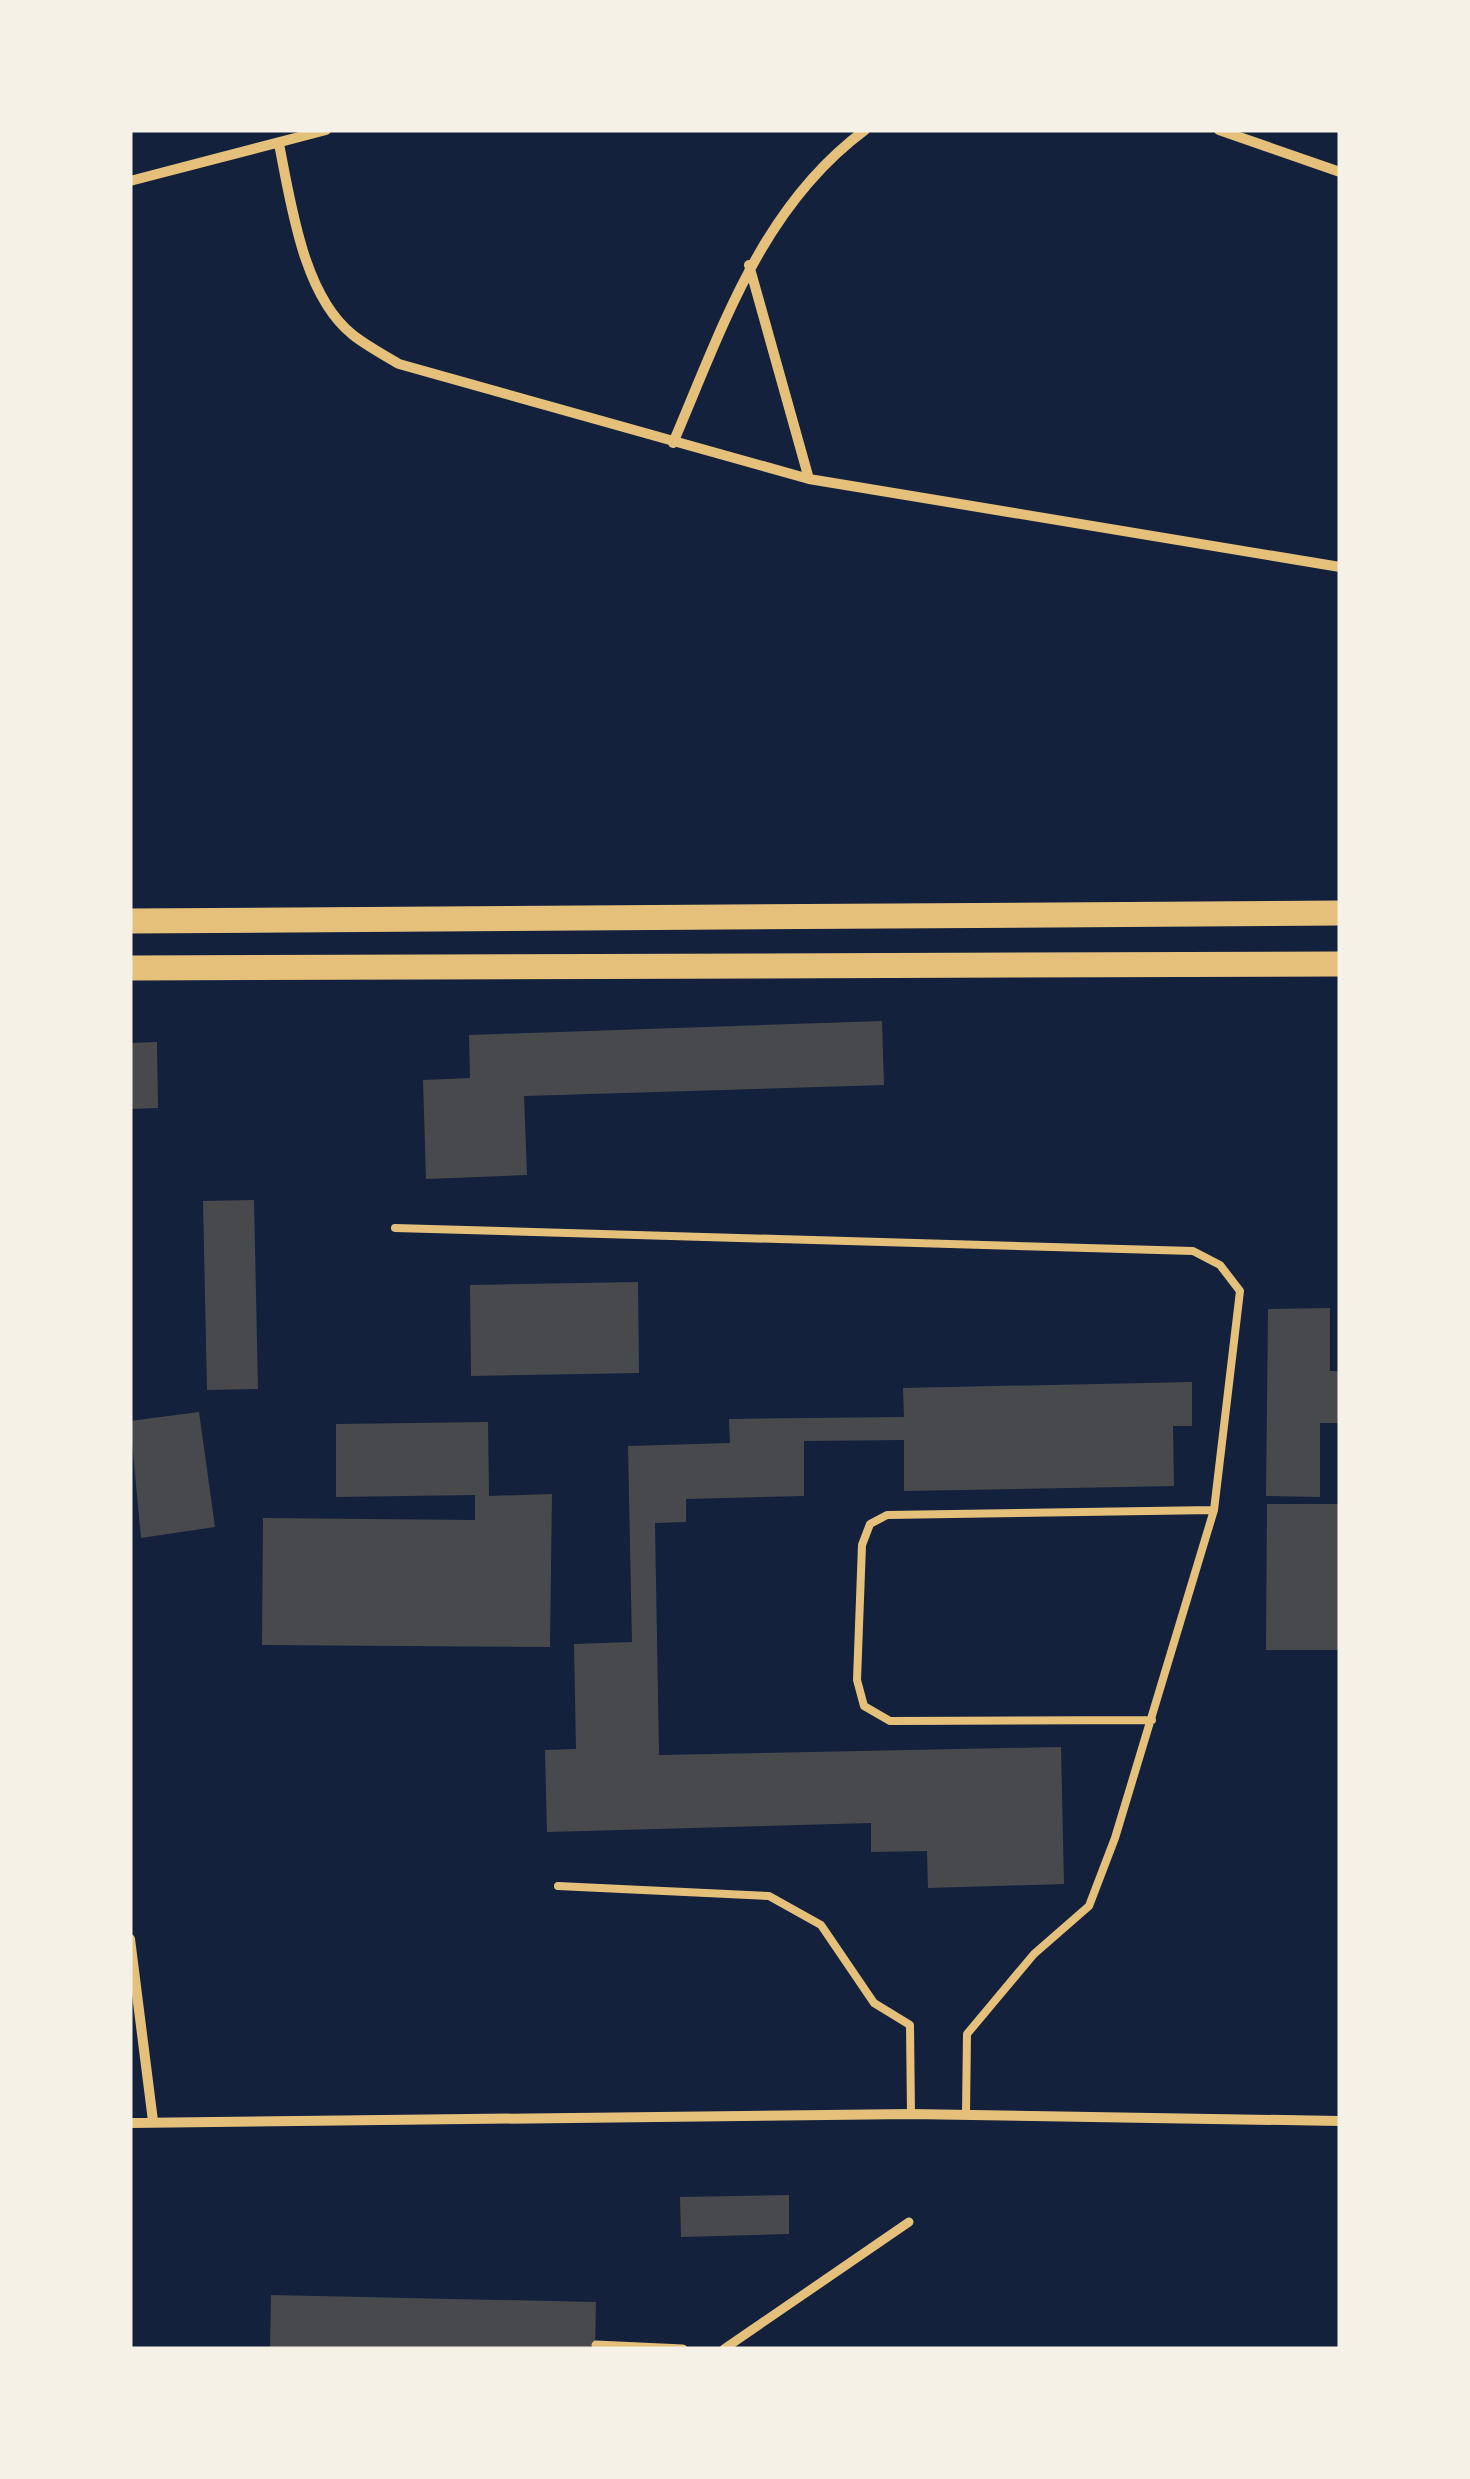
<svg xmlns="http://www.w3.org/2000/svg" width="1470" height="2479" font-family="Quicksand,sans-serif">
	<rect width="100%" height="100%" fill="#14213d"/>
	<path fill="#48494c" d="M882,1021L884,1085L524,1096L527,1175L426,1179L423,1080L470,1078L469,1035Z
		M157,1042L158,1108L130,1109V1043Z
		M254,1200L258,1389L207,1390L203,1201Z
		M638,1282L639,1373L471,1376L470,1285Z
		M1330,1308V1371H1340V1423H1320V1497L1266,1496L1268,1309Z
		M1192,1382V1426H1173L1174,1486L904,1491V1440L804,1441V1496L686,1499V1522L655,1523L659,1755L1061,1747L1064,1884L928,1888L927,1851L871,1852V1823L547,1832L545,1750L576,1749L574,1644L632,1642L628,1446L730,1443L729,1419L904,1417L903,1388Z
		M199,1412L215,1527L141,1538L130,1421Z
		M488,1422L489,1496L552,1494L550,1647L262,1645L263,1518L475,1520V1495L336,1497V1424Z
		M1267,1504H1340V1650H1266Z
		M789,2195V2234L681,2237L680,2197Z
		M271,2295L596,2302L595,2349H270Z"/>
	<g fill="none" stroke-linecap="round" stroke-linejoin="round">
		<path stroke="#e5c07b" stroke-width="8" d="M395,1228L1193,1251L1220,1265L1240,1291L1214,1510L1115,1838L1089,1906L1034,1954L967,2034L966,2113
			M1152,1720L890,1721L864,1706L857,1680L862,1545L870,1524L887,1515L1214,1510
			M558,1886L769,1896L821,1925L874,2003L910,2025L911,2114"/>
		<path stroke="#e5c07b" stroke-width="9" d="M596,2345L683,2349
			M724,2349L909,2222"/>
		<path stroke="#e5c07b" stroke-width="10" d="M1219,130L1340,172
			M279,144C291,203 303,296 353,335C367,346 384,355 399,364L809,479L1340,567
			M130,181L326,130
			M749,265L809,479
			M673,443C722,329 761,207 865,130
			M130,1939L153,2121
			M130,2123L911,2114L1340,2121"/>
		<path stroke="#e5c07b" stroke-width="25" d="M130,921L1340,913
			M130,968L1340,964"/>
	</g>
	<rect width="1470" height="2479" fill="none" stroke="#f6f1e7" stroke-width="265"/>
</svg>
